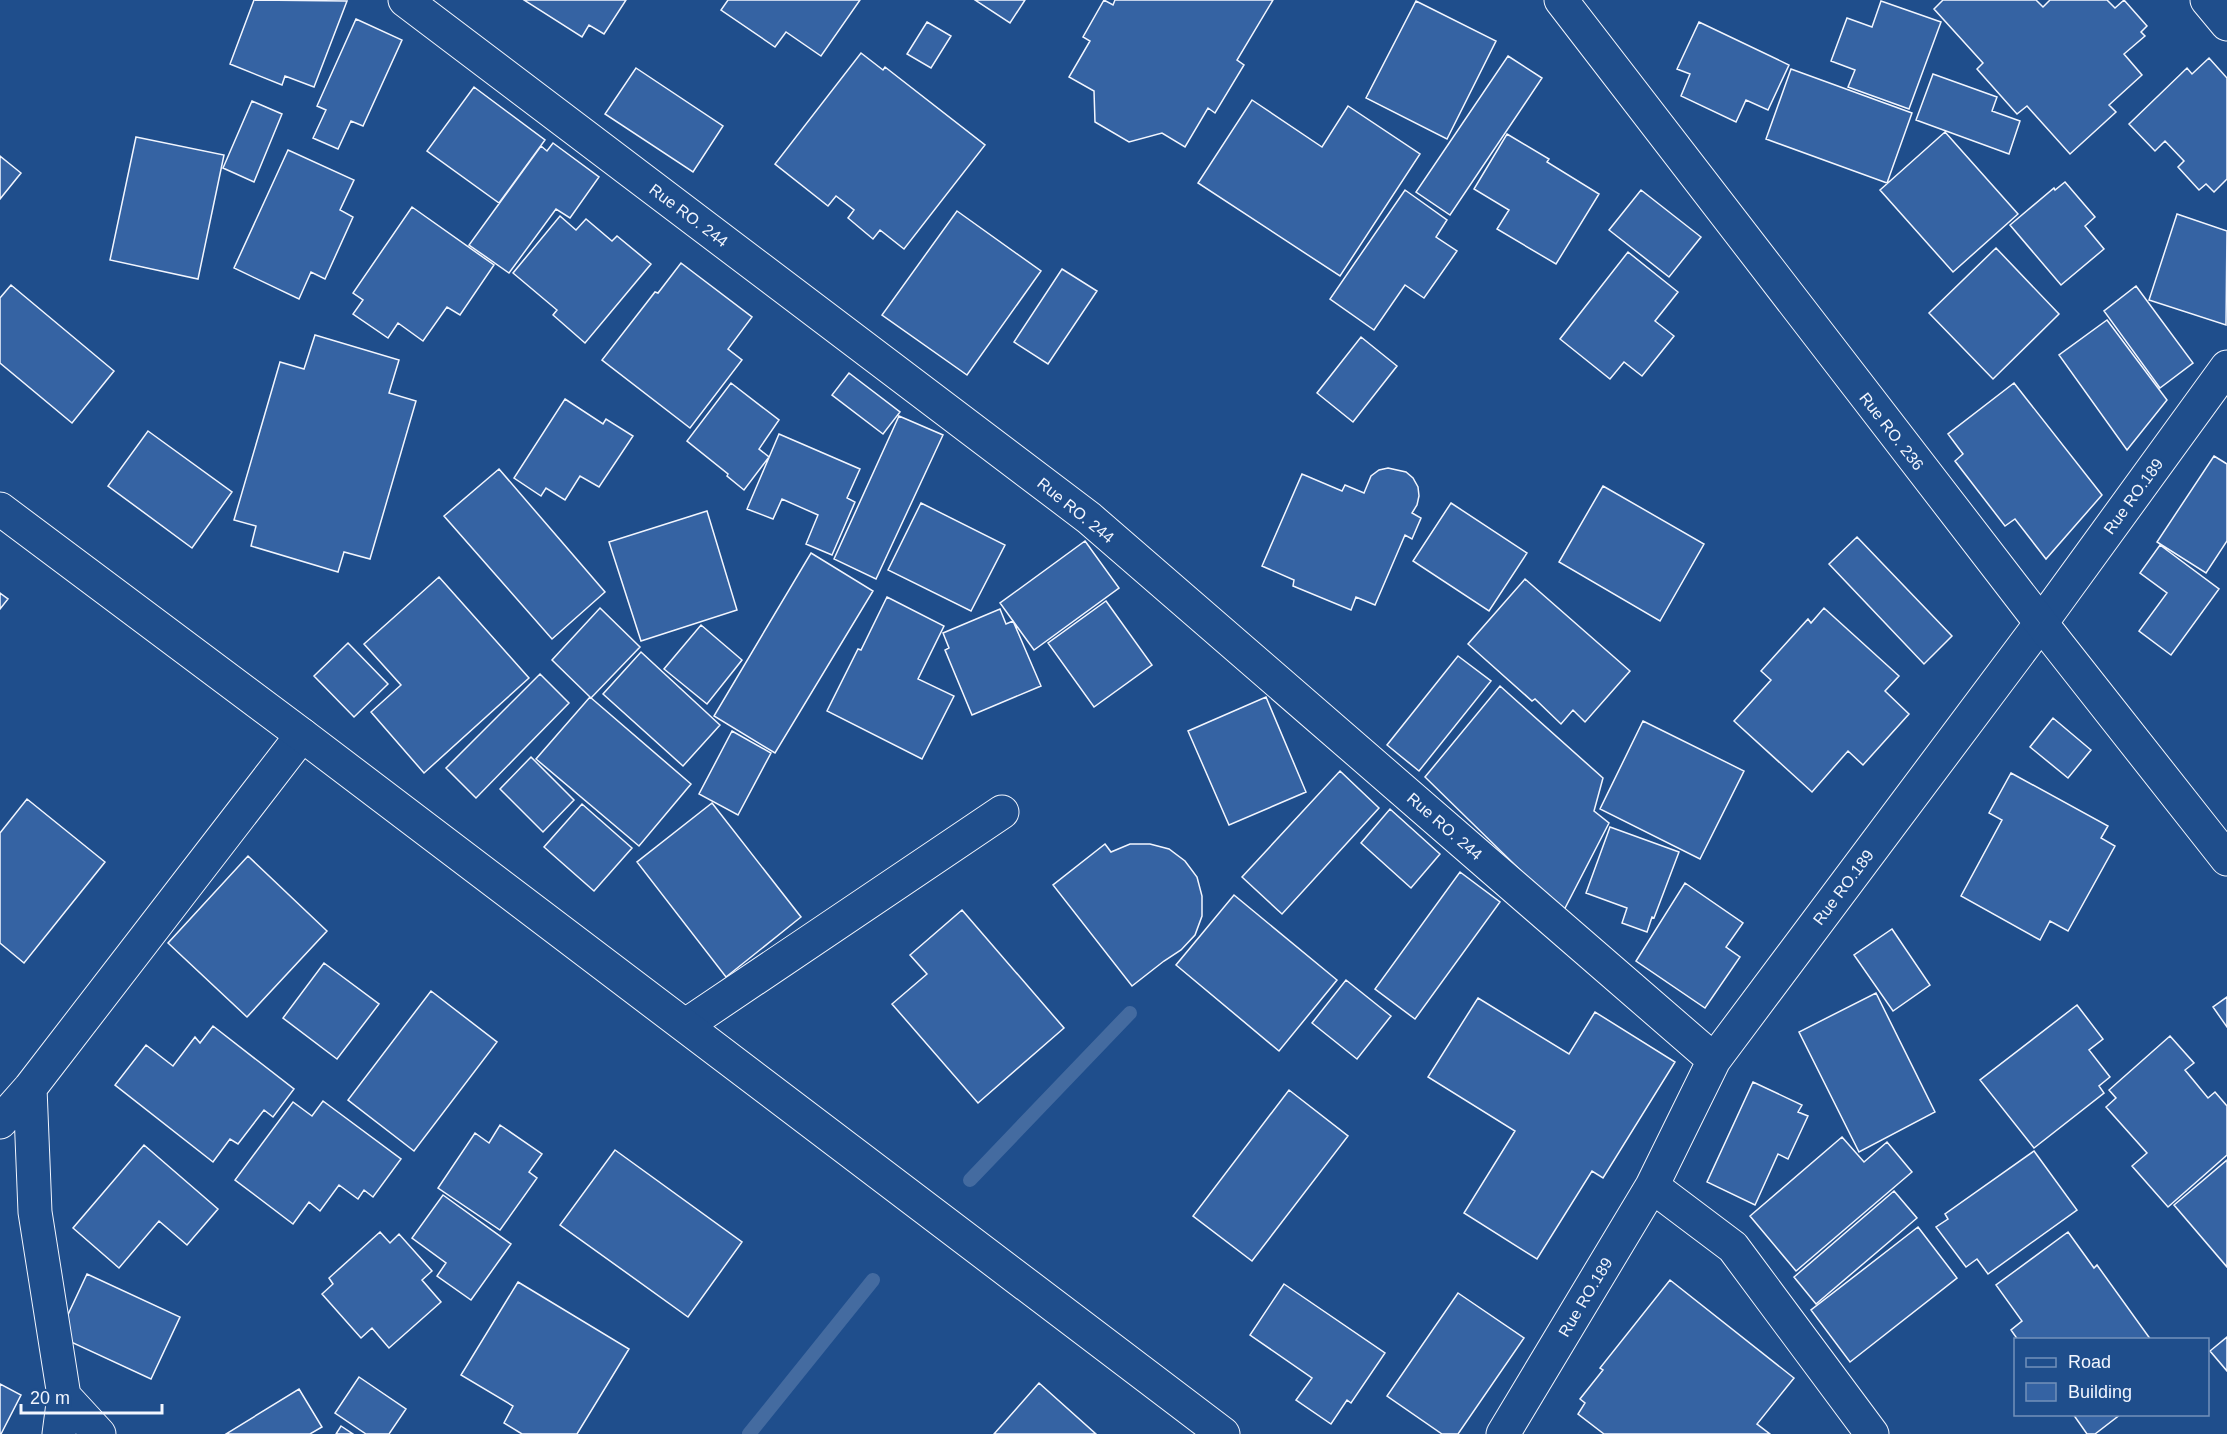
<svg xmlns="http://www.w3.org/2000/svg" width="2227" height="1434" font-family="Arial,sans-serif">
	<rect width="100%" height="100%" fill="#1f4e8c"/>
	<g fill="none" stroke-linecap="round" stroke-linejoin="round">
		<path stroke="#446ba0" stroke-width="14" d="M970,1180L1130,1013
			M749,1434L873,1280"/>
	</g>
	<path fill="#3563a3" stroke="#f2f6ff" stroke-width="1.5" d="M254,0L347,1L314,87L285,76L282,85L230,64Z
		M524,0H626L604,34L589,25L582,37Z
		M728,0H860L821,56L786,32L775,47L721,10Z
		M975,0H1025L1010,23Z
		M1104,0L1113,5L1115,0H1273L1237,60L1244,65L1215,113L1208,108L1185,147L1162,133L1129,142L1095,122L1094,91L1069,77L1090,41L1083,37Z
		M1943,0H2036L2043,7L2050,0H2107L2115,8L2124,0L2147,26L2141,32L2145,36L2124,54L2142,75L2109,105L2116,112L2070,154L2027,106L2017,114L1977,69L1983,63L1934,9Z
		M1416,1L1496,41L1447,139L1366,98Z
		M1881,1L1941,22L1909,109L1848,87L1855,70L1831,61L1847,18L1872,27Z
		M356,19L402,40L363,126L351,121L338,149L313,138L326,110L317,106Z
		M927,22L951,36L931,68L907,54Z
		M1699,22L1789,65L1768,110L1746,100L1736,122L1681,96L1690,74L1677,69Z
		M861,53L883,70L885,67L985,145L904,249L880,230L873,239L848,218L854,210L836,196L828,206L775,164Z
		M1508,56L1542,78L1450,215L1416,192Z
		M2209,58L2227,78V179L2214,192L2206,184L2199,190L2178,167L2184,161L2165,141L2155,151L2129,124L2187,68L2192,74Z
		M636,68L723,126L693,172L605,114Z
		M1791,69L1912,113L1887,183L1766,139Z
		M1933,74L1997,97L1992,111L2020,121L2009,154L1916,120Z
		M474,87L545,140L499,203L427,151Z
		M1252,100L1322,147L1348,106L1420,154L1340,276L1198,183Z
		M252,101L282,114L254,182L223,168Z
		M1945,132L2018,214L1953,272L1880,190Z
		M1507,134L1549,159L1547,162L1599,194L1556,264L1497,229L1509,210L1474,189Z
		M136,137L224,155L198,279L110,260Z
		M553,143L599,177L570,218L556,209L509,273L469,245L541,146L547,151Z
		M288,150L354,180L340,210L353,217L325,279L311,272L299,299L234,268Z
		M0,156L21,173L0,199Z
		M2065,182L2095,217L2085,226L2104,249L2061,285L2010,225L2054,188L2055,190Z
		M1405,190L1447,220L1436,237L1457,251L1424,298L1405,285L1374,330L1330,299Z
		M1641,190L1701,237L1669,277L1609,230Z
		M412,207L494,265L460,315L447,307L423,341L398,323L388,338L353,314L363,300L353,293Z
		M957,211L1041,271L967,375L882,315Z
		M2177,214L2227,231L2226,325L2149,300Z
		M560,216L576,230L586,219L612,241L617,236L651,264L585,343L553,315L557,310L513,273Z
		M1996,248L2059,314L1993,379L1929,313Z
		M1628,252L1678,292L1655,321L1674,336L1642,376L1624,362L1610,379L1560,339Z
		M681,263L752,317L728,349L742,360L690,428L602,360L655,292L658,293Z
		M1062,269L1097,291L1048,364L1014,342Z
		M11,285L114,371L72,423L0,363V298Z
		M2136,286L2193,363L2160,388L2104,311Z
		M2107,320L2167,400L2127,450L2059,355Z
		M315,335L399,360L389,393L416,401L370,559L344,552L338,572L251,546L256,526L234,520L280,362L304,369Z
		M1361,337L1397,366L1353,422L1317,393Z
		M849,373L900,412L883,434L832,395Z
		M731,383L779,420L759,449L769,457L744,490L727,476L728,474L687,441Z
		M2014,383L2102,495L2046,559L2015,519L2005,526L1955,461L1963,454L1948,434Z
		M565,399L603,424L606,419L633,436L599,487L580,476L565,500L546,488L541,496L514,478Z
		M899,416L943,435L876,579L834,559Z
		M148,431L232,492L192,548L108,486Z
		M779,434L860,469L847,498L855,502L832,555L806,544L818,515L782,499L773,519L747,509Z
		M2214,456L2227,464V541L2206,573L2157,542Z
		M1388,468L1406,472L1413,478L1418,487L1419,496L1417,505L1412,513L1421,518L1412,539L1405,535L1375,605L1356,597L1351,610L1293,586L1294,580L1262,566L1302,474L1342,491L1345,485L1364,493L1371,476L1379,470Z
		M499,469L605,592L552,639L444,516Z
		M1603,486L1704,544L1660,621L1559,562Z
		M921,503L1005,545L971,611L888,570Z
		M1451,503L1527,553L1489,611L1413,561Z
		M707,511L737,610L641,641L609,542Z
		M1857,537L1952,636L1924,664L1829,564Z
		M1085,541L1119,588L1034,650L1000,603Z
		M2160,545L2219,589L2171,655L2139,631L2167,593L2140,573Z
		M811,553L873,591L775,753L714,716Z
		M439,577L529,678L424,773L371,712L401,685L364,644Z
		M1525,579L1630,671L1585,722L1573,710L1561,724L1535,699L1532,701L1468,644Z
		M0,593L8,599L0,609Z
		M887,597L944,626L918,679L954,696L922,759L827,711L858,649L861,650Z
		M1106,601L1152,665L1094,707L1048,643Z
		M600,608L640,647L591,698L552,660Z
		M1824,608L1899,676L1885,691L1909,714L1863,765L1848,751L1812,792L1734,721L1771,680L1761,671L1808,619L1811,623Z
		M1000,609L1006,624L1013,621L1041,686L972,715L945,650L949,648L943,633Z
		M701,625L742,660L707,704L664,669Z
		M348,643L388,684L354,717L314,676Z
		M641,652L720,725L683,766L603,694Z
		M1458,656L1491,681L1419,771L1387,745Z
		M540,674L569,703L476,798L446,768Z
		M1500,686L1603,778L1594,811L1609,823L1563,912L1425,777Z
		M590,697L691,784L639,846L536,759Z
		M1266,697L1306,792L1229,825L1188,731Z
		M2053,718L2091,750L2068,778L2030,747Z
		M1643,721L1744,771L1700,859L1600,809Z
		M732,731L771,753L738,815L699,794Z
		M531,757L574,800L543,832L500,789Z
		M1340,771L1379,808L1282,914L1242,877Z
		M2011,773L2108,826L2101,838L2115,846L2068,931L2050,921L2040,940L1961,896L2002,820L1989,813Z
		M27,799L105,862L24,963L0,943V833Z
		M712,803L801,917L726,977L637,862Z
		M582,804L632,848L594,891L544,847Z
		M1390,809L1440,854L1411,888L1361,843Z
		M1610,827L1679,852L1654,918L1652,917L1647,932L1622,923L1627,908L1586,893Z
		M1105,844L1111,852L1130,844H1150L1169,849L1185,861L1197,877L1202,896V916L1195,935L1181,950L1164,961L1132,986L1053,885Z
		M248,856L327,931L247,1017L168,943Z
		M1460,872L1500,902L1415,1019L1375,989Z
		M1685,883L1743,923L1726,947L1740,957L1705,1008L1636,961Z
		M1234,895L1337,980L1279,1051L1176,965Z
		M962,910L1064,1028L978,1103L892,1004L927,974L910,955Z
		M1892,929L1930,985L1893,1011L1854,955Z
		M324,963L379,1004L337,1059L283,1018Z
		M1346,980L1391,1016L1357,1059L1312,1023Z
		M431,991L497,1042L414,1151L348,1100Z
		M1876,993L1935,1112L1859,1152L1799,1032Z
		M2227,997V1027L2213,1007Z
		M1478,998L1569,1054L1595,1012L1675,1062L1603,1178L1592,1171L1537,1259L1464,1213L1515,1131L1428,1077Z
		M2077,1005L2103,1039L2089,1050L2110,1077L2099,1086L2104,1093L2034,1148L1980,1080Z
		M213,1026L294,1089L273,1117L264,1110L238,1144L230,1139L213,1162L115,1085L146,1045L173,1066L195,1037L200,1043Z
		M2170,1036L2194,1063L2185,1070L2208,1098L2215,1092L2227,1106V1155L2168,1207L2132,1166L2147,1153L2106,1107L2116,1098L2109,1090Z
		M1753,1082L1802,1105L1798,1112L1808,1116L1788,1159L1778,1154L1755,1205L1707,1182Z
		M1289,1090L1348,1136L1252,1261L1193,1216Z
		M323,1101L401,1159L373,1197L364,1190L358,1199L339,1185L320,1211L309,1202L293,1224L235,1180L293,1102L312,1116Z
		M500,1125L542,1154L529,1172L537,1178L500,1230L438,1188L475,1133L489,1143Z
		M1842,1137L1864,1162L1887,1142L1912,1172L1796,1271L1750,1216Z
		M144,1145L218,1209L187,1245L159,1221L119,1268L73,1228Z
		M615,1150L742,1242L688,1317L560,1225Z
		M2034,1151L2077,1210L1988,1274L1977,1259L1966,1267L1936,1227L1948,1219L1945,1214Z
		M2227,1160V1267L2174,1205Z
		M1894,1191L1917,1218L1816,1304L1794,1277Z
		M443,1195L511,1244L471,1300L437,1276L446,1263L412,1238Z
		M1918,1227L1957,1278L1850,1362L1811,1310Z
		M380,1232L390,1243L399,1234L432,1271L422,1280L441,1302L389,1348L372,1328L361,1338L322,1294L333,1284L329,1278Z
		M2068,1232L2094,1268L2097,1265L2151,1340H2018L2011,1330L2022,1321L1996,1285Z
		M87,1274L180,1317L151,1379L58,1336Z
		M1670,1280L1794,1378L1757,1424L1770,1434H1604L1578,1414L1585,1403L1580,1399L1603,1370L1600,1368Z
		M518,1282L629,1349L577,1434H522L504,1423L513,1406L461,1375Z
		M1284,1284L1385,1353L1351,1403L1347,1400L1331,1424L1296,1400L1312,1378L1250,1335Z
		M1458,1293L1524,1338L1458,1434H1442L1387,1396Z
		M2227,1337V1371L2210,1351Z
		M359,1377L406,1409L389,1434H366L335,1413Z
		M1039,1383L1096,1434H994Z
		M0,1384L21,1395L1,1434H0Z
		M299,1389L322,1427L310,1434H226Z
		M2073,1414H2121L2095,1434H2087Z
		M341,1426L353,1434H336Z"/>
	<g fill="none" stroke-linecap="round" stroke-linejoin="round">
		<defs>
			<path id="street" d="M405,0L1089,518L1714,1060
				M2207,0L2227,24
				M686,1025L1002,812
				M30,1088L35,1212L64,1396L59,1434
				M0,1122L30,1088L302,735
				M1652,1186L1733,1247L1872,1434
				M64,1396L99,1434
				M1503,1434L1652,1186L1714,1060L2041,623L2227,367"/>
			<path id="secondary" d="M1561,0L2041,623L2227,859"/>
			<path id="primary" d="M0,509L302,735L1223,1434"/>
		</defs>
		<use href="#street" stroke="#f2f6ff" stroke-width="35"/>
		<use href="#secondary" stroke="#f2f6ff" stroke-width="35"/>
		<use href="#primary" stroke="#f2f6ff" stroke-width="35"/>
		<use href="#street" stroke="#1f4e8c" stroke-width="33"/>
		<use href="#secondary" stroke="#1f4e8c" stroke-width="33"/>
		<use href="#primary" stroke="#1f4e8c" stroke-width="33"/>
	</g>
	<g text-anchor="middle" stroke-width="4.5" stroke-linejoin="round" paint-order="stroke">
		<g font-size="16" fill="#f2f6ff" stroke="#1f4e8c">
			<text transform="translate(689 215) rotate(37)" y="6">Rue RO. 244</text>
			<text transform="translate(1892 431) rotate(52)" y="6">Rue RO. 236</text>
			<text transform="translate(2133 496) rotate(-54)" y="6">Rue RO.189</text>
			<text transform="translate(1076 510) rotate(39)" y="6">Rue RO. 244</text>
			<text transform="translate(1445 826) rotate(41)" y="6">Rue RO. 244</text>
			<text transform="translate(1843 887) rotate(-53)" y="6">Rue RO.189</text>
			<text transform="translate(1585 1297) rotate(-59)" y="6">Rue RO.189</text>
		</g>
	</g>
	<rect x="2014" y="1338" width="195" height="78" fill="#1f4e8c" stroke="#7391ba" stroke-width="1.5"/>
	<rect x="2026" y="1358" width="30" height="9" fill="#1f4e8c" stroke="#7391ba" stroke-width="1.5"/>
	<text x="2068" y="1368" font-size="18" fill="#f2f6ff">Road</text>
	<rect x="2026" y="1383" width="30" height="18" fill="#3563a3" stroke="#7391ba" stroke-width="1.5"/>
	<text x="2068" y="1398" font-size="18" fill="#f2f6ff">Building</text>
	<path d="M21 1404v9h141v-9" fill="none" stroke="#f2f6ff" stroke-width="3"/>
	<text x="30" y="1404" font-size="18" fill="#f2f6ff" stroke="#1f4e8c" stroke-width="4.5" paint-order="stroke">20 m</text>
</svg>
